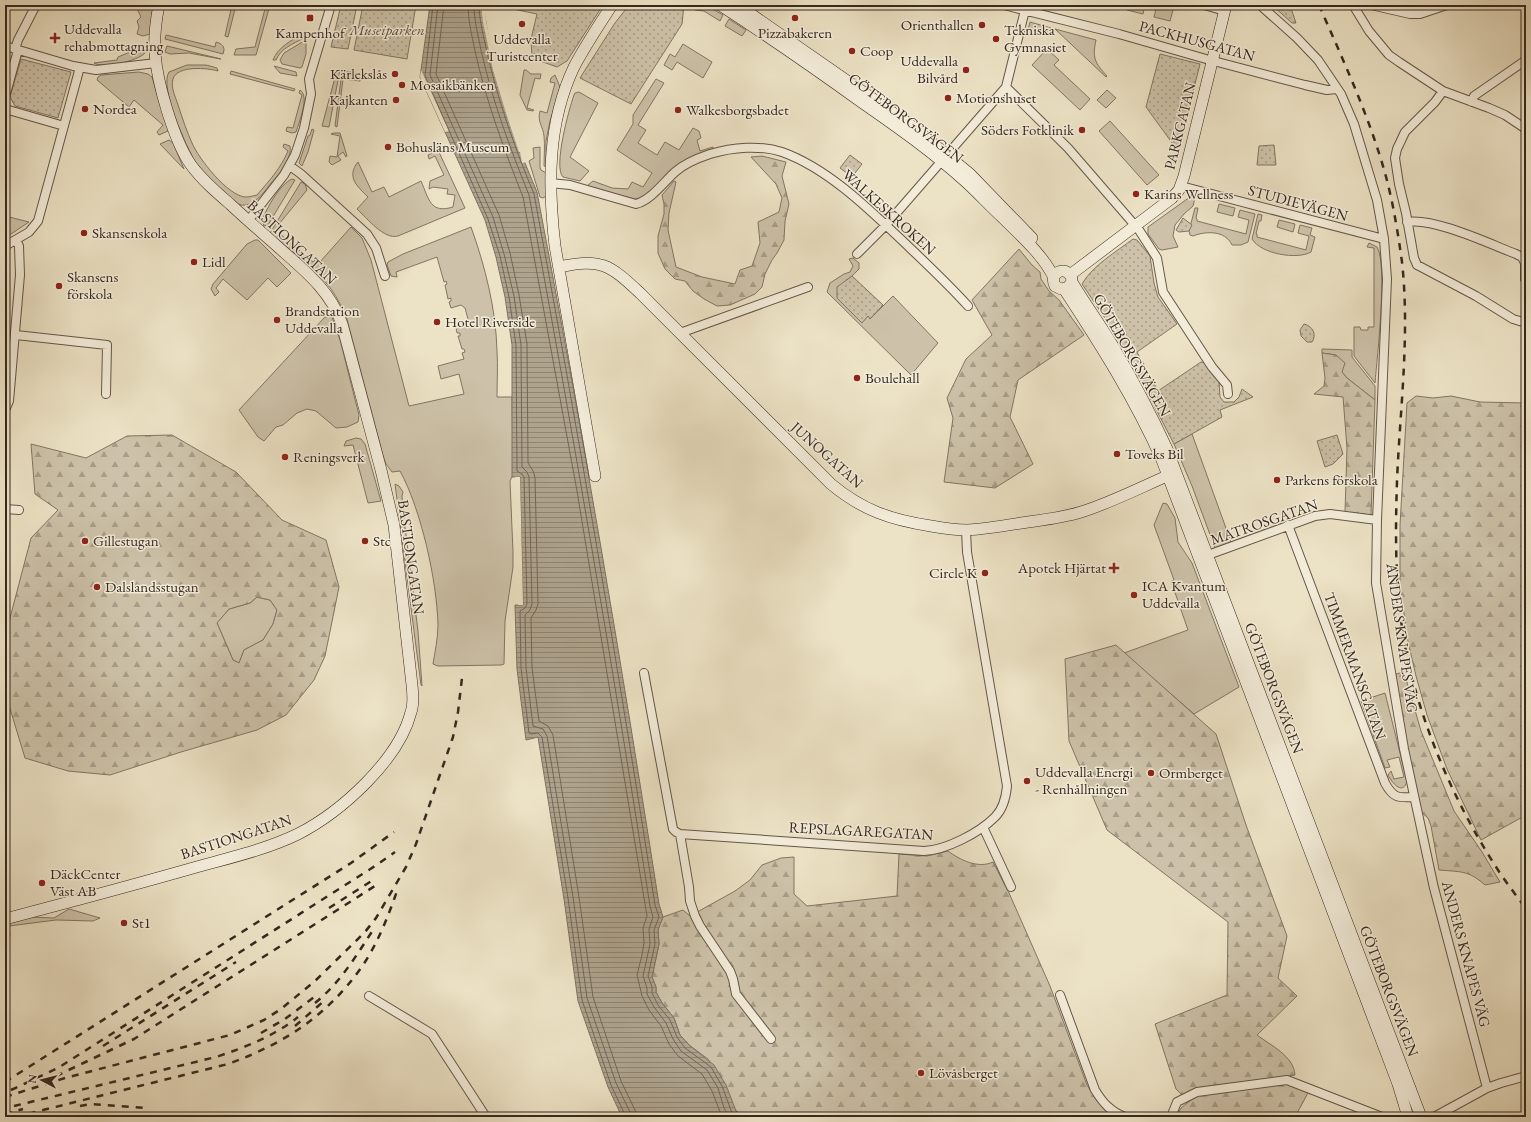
<svg xmlns="http://www.w3.org/2000/svg" width="1531" height="1122" font-family="'EB Garamond',serif">
	<defs>
		<pattern id="forest-firs" width="22" height="20" patternUnits="userSpaceOnUse"><rect width="22" height="20" fill="#cdc2a9"/><path d="M5 1l3.5 6h-7zM16 11l3.5 6h-7z" fill="#a79e89"/></pattern>
		<pattern id="park-dots" width="8" height="8" patternUnits="userSpaceOnUse"><rect width="8" height="8" fill="#cdc2a9"/><path d="M2 2h.1M6 6h.1" fill="none" stroke="#a79e89" stroke-width="1.8" stroke-linecap="round"/></pattern>
		<pattern id="water-rules" width="6" height="5" patternUnits="userSpaceOnUse"><rect width="6" height="5" fill="#aea38d"/><path d="M0 2.5h6" fill="none" stroke="#8e8573"/></pattern>
	</defs>
	<rect width="100%" height="100%" fill="#ece2c5"/>
	<filter id="stains"><feTurbulence type="fractalNoise" baseFrequency=".005" numOctaves="4"/><feColorMatrix values="0 0 0 0 .2 0 0 0 0 .09 0 0 0 0 .02 0 0 0 .5 -.17"/></filter>
	<radialGradient id="worn" r=".72"><stop offset=".6" stop-color="#630" stop-opacity="0"/><stop offset="1" stop-color="#630" stop-opacity=".3"/></radialGradient>
	<path fill="#cdc2a9" stroke="#827564" d="M135,5H153L150,34L143,36L137,34L139,27L137,21L141,17Z
		M232,5H236L228,37L225,36Z
		M266,5H270L256,55H234L236,49L255,47Z
		M694,5L707,6L723,15L720,21L704,11L695,10Z
		M1128,5H1145L1143,14L1127,10Z
		M1157,5L1174,6L1170,21L1154,17Z
		M729,19L746,30L742,36L725,26Z
		M1030,22L1051,28L1044,36L1042,34L1040,36L1036,32L1028,30Z
		M1055,29L1096,40C1092,58 1095,63 1107,76L1106,77Z
		M303,33L304,38C293,44 281,48 276,60H273C278,47 291,41 303,33Z
		M166,35L215,47L216,42C220,43 224,45 224,50L223,54L165,39Z
		M304,41L306,43V54L302,67L300,68L282,64L280,60L284,53Z
		M683,44L712,62L703,78L677,62L672,70L664,65L670,54L675,57Z
		M147,45L150,46C148,49 147,51 144,54C136,61 104,69 94,63L117,60L118,57Z
		M167,46L221,59L189,53L170,54L165,52Z
		M1047,49L1059,60L1054,65L1090,99L1080,110L1032,65Z
		M187,65H206L217,68L218,71C208,68 177,65 173,79C170,88 177,100 179,108C183,120 187,132 192,143C199,159 227,195 245,197C249,197 253,196 257,195C269,181 281,168 288,151L283,147L284,144L290,146C292,159 279,174 271,183C265,191 257,203 246,205C236,207 228,197 221,190C212,181 203,173 196,163C187,148 159,87 169,72Z
		M274,66L296,72L297,76L280,73Z
		M337,70H340L329,127L322,126Z
		M524,70H526L531,74H541L540,79L535,78L527,108L534,110L533,111L527,110L520,95Z
		M231,71L295,89L294,91L230,74Z
		M344,71L361,73L360,81L343,79L337,127L335,126L341,79H343Z
		M139,72L148,74L152,77L168,127V131L159,135L157,132L163,125L134,100L129,107L97,80L98,77L101,75Z
		M555,75L560,87L550,121L546,141V167L544,166C544,156 545,146 544,136C543,126 537,122 540,111L547,113L555,83L550,82L551,78Z
		M656,79L664,83L638,125L646,130L638,143L657,155L665,142L679,150L693,128L699,131L701,138L697,140L700,151L713,147L714,151L654,188L641,199H634L587,186L593,181L612,188L628,189L632,182L643,187L652,173L617,150L633,124V115Z
		M300,90C310,96 299,122 296,132L292,133L286,131L287,127L293,128L302,95L299,93Z
		M1107,90L1116,98L1106,108L1097,100Z
		M579,92L598,103L570,157L589,171L580,181L563,177C553,167 569,109 574,95L575,93Z
		M1110,121L1159,175L1147,185L1099,131Z
		M312,129L314,130L308,152L302,166L299,163L308,136L310,135Z
		M334,133H340L347,156L346,157L343,152L338,156L341,160L332,165L329,162L330,156L337,157L340,136L331,134Z
		M169,140L173,143L184,169L160,144Z
		M540,147V168L541,170L546,173V196L543,198L540,197L529,161L534,158L533,148Z
		M438,150L465,208L398,236C384,240 367,218 357,209L368,197C357,186 346,177 358,162L372,192L384,187L389,197L421,181C429,199 430,214 453,207L455,195L447,194L448,189L433,187L429,189L430,181L444,175L435,156L429,159L428,155Z
		M292,179L295,180L268,225L264,226L262,220C267,208 280,184 292,179Z
		M301,182L305,184L307,190L279,224L283,228L279,233L313,262L317,258L320,262L351,227L362,238L371,260L409,406L464,394L459,374L441,379L438,366L464,359L462,353L465,352L464,349H462L458,336H460V333H457L456,327L465,324L468,319L465,308L461,305L451,308L449,302L451,301V298L448,299L445,285L447,284L446,281L444,282L437,257L396,272L397,277L391,276L387,265L388,262L403,254L471,227C485,266 496,309 497,351C498,366 497,382 497,397H512L513,475L510,481L513,552V567L505,621L504,664L501,665L438,666L433,664C435,651 438,638 438,625C437,581 421,509 400,471L392,472L386,464L383,455L347,319C343,309 338,299 331,289C316,269 289,250 270,233Z
		M1190,197L1195,198L1193,206L1184,214L1175,225L1173,236L1178,247L1162,250L1159,249L1148,234V227Z
		M1219,204L1235,208L1233,216L1217,212Z
		M1195,208H1198L1196,218L1197,219V221L1246,234L1249,220L1238,217L1240,210L1255,214L1248,242L1241,245H1232C1225,230 1206,231 1193,236L1190,235L1189,231Z
		M1258,214L1262,215L1261,221H1259L1256,234H1257V237L1306,250L1309,236L1298,233L1300,225L1312,228L1310,235L1315,237L1311,252C1297,260 1261,254 1252,239Z
		M5,216L29,222L5,238Z
		M1279,220L1295,224L1293,232L1277,227Z
		M255,240H258L291,273L277,287L268,278L247,300L223,279L216,288L219,292L215,296L211,289L213,284L247,244Z
		M1369,243L1377,247C1388,264 1377,358 1375,383L1354,356V327H1360L1361,330H1368V327H1374V248L1367,247Z
		M853,258L859,263V269L850,278L846,280L862,322L868,316L871,318L893,296L938,343L911,375L827,292L830,283L844,274L850,272L853,266L849,259Z
		M328,316L332,317L333,320L340,340L359,415L358,422L347,427L336,428L316,411L307,409L297,413L283,425L276,427L264,441L258,437L239,410L324,318Z
		M1322,349L1352,350V357L1375,386V400L1347,378L1342,372L1336,355L1322,353Z
		M1192,434L1231,542L1215,548L1192,486L1174,444Z
		M356,438L361,439L365,444L381,501L368,503L353,445L344,446L346,441Z
		M395,484L399,486L403,492L402,496L403,511L418,631L422,686L421,685Z
		M1163,503L1167,504L1175,518L1178,542L1192,563L1239,687L1194,714L1124,653L1188,630L1171,581L1174,580L1154,525Z
		M257,597L270,600L277,610L273,624L263,640L244,650L239,663L233,660L217,623L229,609L250,603Z
		M1385,693L1407,781C1403,796 1392,783 1388,775L1391,771L1394,779L1404,777L1399,757L1387,760L1390,767L1385,768L1361,701Z
		M69,909L100,918L93,921L56,920L9,926L10,936L7,946L5,947V923L31,917L54,918Z"/>
	<path fill="url(#forest-firs)" stroke="#827564" fill-rule="evenodd" d="M762,156L786,162L782,176L789,204L785,221L784,240L777,253L772,260L765,274L762,287L755,294L730,305L717,306L704,299L693,291L685,281L675,279L665,269L658,253V236L664,214V204L662,195L674,181L676,182L669,213L668,230L676,267L702,277L735,284L740,270L752,266L760,243L758,222L779,212L782,198L776,184L751,157Z
		M1019,249L1032,265L1040,272L1041,279L1049,291L1059,300L1084,335L1018,380L1010,417L1033,464L995,488L944,482L953,418L947,398L966,359L992,335L972,300Z
		M1322,353L1336,355L1345,363L1342,372L1347,378L1375,400L1371,515L1345,512L1347,448L1343,397L1314,394L1324,386L1325,378Z
		M1416,396L1433,398L1451,396L1480,402L1526,403V815L1481,840L1447,769L1427,715L1416,676L1407,637L1400,582V525L1407,403Z
		M172,435L236,472L282,520L326,540L339,587L325,656L314,680L286,715L257,730L181,752L110,775L68,771L25,758L5,692V637L31,538L58,510L35,494L31,444L86,458L127,436ZM257,597L270,600L277,610L273,624L263,640L244,650L239,663L233,660L217,623L229,609L250,603Z
		M1116,645L1216,734L1246,825L1287,936L1278,978L1297,996L1257,1035C1270,1045 1294,1056 1295,1075L1196,1088L1182,1095L1176,1089L1155,1024L1227,995L1228,922L1107,830L1069,741L1065,659Z
		M1404,672L1421,731L1454,811L1482,852L1500,882L1485,885C1468,870 1461,872 1439,870L1431,826L1428,818L1421,812L1405,737L1396,684V674Z
		M948,851C960,860 978,869 993,862L1009,893L1050,986L1087,1085L1097,1101L1114,1117H745L736,1111L708,1059L689,1045L680,1035L674,1018L662,1003L656,992V987L652,977L659,944L658,929L663,917L683,910L690,916L735,891L750,880L762,865L781,858L794,857V894L807,906L897,896L899,854L927,856Z
		M1287,1083L1309,1091L1295,1117H1176L1181,1108L1196,1096Z"/>
	<path fill="url(#park-dots)" stroke="#827564" d="M341,5H357L348,49L331,47Z
		M363,5H416L407,59L354,50Z
		M513,5H603L567,61L557,67L532,58L531,39L537,14L513,9Z
		M629,5H684L682,24L631,104L580,78L615,23Z
		M1272,5H1290L1296,23H1292Z
		M1160,54L1200,64L1178,151L1146,107Z
		M21,59L71,72L58,118L15,106L10,97Z
		M1274,145L1276,165H1257L1259,146Z
		M850,155L862,164L852,177L840,168Z
		M1183,218L1192,225L1189,231L1179,232L1176,230Z
		M1133,239L1137,240L1150,256L1154,283L1158,297L1177,324L1137,352L1158,391L1201,362L1205,363L1219,382L1220,397L1224,402H1234L1239,397L1242,389L1253,397L1220,410L1222,417L1174,444L1129,357L1115,333L1082,284C1093,265 1116,252 1133,239Z
		M852,276L883,305L870,319L868,316L862,323L837,298V287Z
		M1304,324C1313,326 1317,335 1312,342H1307L1301,336L1300,330Z
		M1337,435L1343,454L1333,464L1325,467L1317,441Z"/>
	<path fill="url(#water-rules)" stroke="#7e7261" d="M430,5H483L494,69L520,151L537,192C582,429 622,666 659,904L663,917L658,930L659,944L652,977L656,987V992L662,1003L674,1018L680,1035L689,1045L714,1065L726,1085L736,1111L745,1117H622L608,1087L578,1001L564,899L538,737L526,740L517,669L515,605H523L520,477H512V345L505,297L496,257L485,220L420,77Z"/>
	<path fill="#ece2c5" d="M481,5H485L486,21L496,68L509,111L527,162L522,163L520,152H519L506,113L493,70L483,22Z
		M421,70L449,131L445,132L420,77Z
		M515,477H520L523,605H518V603H521L518,479H515Z"/>
	<g fill="none" stroke-linecap="round" stroke-linejoin="round">
		<path stroke="#726656" stroke-width="1" d="M433,5L425,76L488,219L500,256L509,297L516,345L517,471L522,474L524,477L527,604L525,608L520,611L521,668L529,733L531,734L538,733L542,737L568,898L582,1000L611,1085L626,1117
			M438,5L430,75L493,217L504,254L514,296L521,345L522,467L527,472L529,477L532,604L530,610L525,615L526,668L533,726L543,729L547,736L573,897L587,998L616,1083L630,1112L631,1117
			M444,5L436,74L499,215L510,253L519,295L527,344L528,463L533,471L535,477L538,604L536,610L531,618L532,668L539,721L548,726L553,735L579,897L593,997L621,1081L635,1110L637,1117
			M468,5C468,20 472,36 475,51C486,101 504,149 523,197L577,491L647,916L643,928L644,943L642,955L637,975L642,996L649,1010L661,1026L669,1044L678,1056L702,1074L712,1091L722,1117
			M474,5C474,20 478,35 481,50C492,100 510,148 529,195C573,432 613,668 650,906L653,917L649,929L650,944L643,976L647,988V994L654,1007L666,1023L673,1039L681,1051L707,1070L718,1088L724,1108L729,1117
			M479,5C479,19 483,33 486,48C497,98 514,146 534,194C578,430 618,667 655,905L659,917L654,930L655,944L648,976L652,987V993L658,1005L670,1020L677,1037L685,1048L711,1067L722,1086L732,1113L738,1117"/>
		<defs>
			<path id="street" d="M1004,5L1119,34L1206,59L1305,85L1327,90L1337,89
				M1204,5L1225,11
				M1260,5L1297,38L1318,60L1341,94L1354,124L1377,200L1384,239L1387,279L1377,520L1376,583L1404,749L1434,888L1487,1088
				M1353,5L1369,31L1389,55L1399,62L1443,91L1489,108L1505,115L1526,129
				M1371,5L1410,14H1420L1447,5
				M5,46L73,66L96,70L156,63
				M15,49L18,40L36,5
				M1006,87L1068,148L1139,230L1157,258L1163,292L1212,367L1227,385L1228,394
				M1443,91L1435,102L1405,132L1397,149L1395,158L1399,184L1406,213L1414,258L1417,265L1421,267L1476,296L1513,319L1526,323
				M5,97L18,50
				M1472,102L1474,96L1526,60
				M5,109L64,126
				M290,166L301,174L367,234L376,248L385,276
				M550,183L570,185L636,204C651,200 664,182 675,172C685,163 698,158 710,154C733,147 760,145 782,152C830,169 874,214 910,248C930,267 950,286 968,306
				M1181,186L1384,239
				M248,221L284,175L295,155L304,128L311,94L309,79L331,5
				M1407,222C1433,217 1490,244 1516,254L1522,257L1525,263V279
				M5,246L29,232L38,221L80,67
				M857,254L886,225L1006,87L1026,6
				M680,333L808,287
				M16,335L107,345L106,394
				M5,410L9,401L20,275L19,246L16,240
				M5,509L19,510
				M1288,525L1385,783C1393,798 1398,798 1414,797
				M1208,555L1315,516L1330,514L1377,520
				M644,673L673,829L676,832L680,834L924,851C946,850 979,833 995,817C1003,809 1006,797 1007,786L967,552L966,530
				M983,827L1011,887
				M680,834L689,887L690,901L695,916L700,926L730,971L733,979L736,994L771,1039
				M1060,995L1095,1090C1103,1103 1111,1112 1125,1117
				M369,996L432,1034L486,1117
				M1171,1117L1177,1102L1197,1092L1287,1080L1382,1117
				M1434,1117L1487,1088L1501,1083L1526,1076"/>
			<path id="secondary" d="M720,5C768,36 814,68 860,101C896,126 933,152 966,182C979,194 990,206 1003,218C1020,235 1044,256 1054,278
				M738,5L909,124L970,174L1032,238
				M559,267C601,258 609,264 640,293L831,484C862,510 891,520 931,526C942,528 955,530 967,530C985,529 1003,526 1021,523C1041,520 1062,518 1081,512C1113,502 1143,486 1174,473
				M1070,275L1172,198L1179,190L1184,176L1226,5
				M1072,282L1067,288L1061,289L1055,286C1047,270 1072,264 1072,282C1085,304 1100,324 1113,346C1133,380 1151,414 1167,449L1421,1117
				M1064,289C1100,344 1135,399 1162,460L1398,1084L1408,1117
				M595,476L555,246C548,185 547,124 574,67C585,46 599,25 612,5
				M5,919C66,903 126,887 186,870C224,859 263,851 298,834C341,812 399,760 411,712C414,704 413,694 412,685L394,525L381,470L342,324C330,290 304,270 277,246C261,232 245,218 230,204C216,192 202,180 191,165C174,141 157,83 155,53C154,38 156,20 159,5"/>
		</defs>
		<use href="#street" stroke="#645648" stroke-width="10"/>
		<use href="#secondary" stroke="#36281f" stroke-width="12"/>
		<use href="#street" stroke="#f3ecd9" stroke-width="8"/>
		<use href="#secondary" stroke="#f3ecd9" stroke-width="11"/>
		<path stroke="#36281f" stroke-width="2.5" stroke-dasharray="7 7" stroke-linecap="butt" d="M1319,5C1343,60 1369,116 1385,173C1393,202 1398,233 1402,262C1410,335 1400,408 1397,481C1395,541 1395,602 1408,661C1425,735 1457,807 1498,870C1507,884 1517,896 1526,909
			M329,908L373,880
			M315,1003C340,983 356,956 373,930
			M295,1026L324,1001
			M261,1033L285,1019L317,995
			M103,1046L236,962
			M56,1076L134,1039L375,886
			M5,1082L351,863L394,832
			M11,1090L58,1068L375,866L395,852
			M5,1097L65,1078L230,1035L264,1020L281,1009L315,981L365,932L376,918L406,867L416,844L453,737L458,712L462,678
			M14,1106L216,1057C246,1047 274,1036 298,1017
			M80,1106L91,1104L147,1108
			M5,1114L23,1109
			M15,1117L228,1064C283,1044 326,1017 361,968C377,945 388,917 397,891"/>
	</g>
	<g fill="#8f2418" stroke="#f3ecd9" stroke-width="1.5">
		<rect x="306" y="14" width="8" height="8" rx="2"/>
		<circle cx="795" cy="18" r="4"/>
		<circle cx="522" cy="24" r="4"/>
		<circle cx="982" cy="25" r="4"/>
		<path d="M53 32h4v4h4v4h-4v4h-4v-4h-4v-4h4z"/>
		<circle cx="996" cy="39" r="4"/>
		<circle cx="852" cy="51" r="4"/>
		<circle cx="966" cy="70" r="4"/>
		<circle cx="395" cy="74" r="4"/>
		<circle cx="402" cy="85" r="4"/>
		<circle cx="948" cy="98" r="4"/>
		<circle cx="396" cy="100" r="4"/>
		<circle cx="85" cy="109" r="4"/>
		<circle cx="678" cy="110" r="4"/>
		<circle cx="1082" cy="130" r="4"/>
		<circle cx="388" cy="147" r="4"/>
		<circle cx="1136" cy="194" r="4"/>
		<circle cx="84" cy="233" r="4"/>
		<circle cx="194" cy="262" r="4"/>
		<circle cx="59" cy="286" r="4"/>
		<circle cx="277" cy="320" r="4"/>
		<circle cx="437" cy="322" r="4"/>
		<circle cx="857" cy="378" r="4"/>
		<circle cx="1117" cy="454" r="4"/>
		<circle cx="285" cy="457" r="4"/>
		<circle cx="1277" cy="480" r="4"/>
		<circle cx="85" cy="541" r="4"/>
		<circle cx="365" cy="541" r="4"/>
		<path d="M1112 562h4v4h4v4h-4v4h-4v-4h-4v-4h4z"/>
		<circle cx="985" cy="573" r="4"/>
		<circle cx="97" cy="587" r="4"/>
		<circle cx="1134" cy="595" r="4"/>
		<circle cx="1151" cy="773" r="4"/>
		<circle cx="1027" cy="781" r="4"/>
		<circle cx="42" cy="883" r="4"/>
		<circle cx="124" cy="923" r="4"/>
		<circle cx="921" cy="1073" r="4"/>
	</g>
	<g text-anchor="middle" stroke-width="3" stroke-linejoin="round" paint-order="stroke">
		<g font-size="15" fill="#36281f" stroke="#f3ecd9" text-anchor="start">
			<text x="974" y="30" text-anchor="end">Orienthallen</text>
			<text x="64" y="34">Uddevalla<tspan x="64" dy="17">rehabmottagning</tspan></text>
			<text x="1004" y="35">Tekniska<tspan x="1004" dy="17">Gymnasiet</tspan></text>
			<text x="310" y="38" text-anchor="middle">Kampenhof</text>
			<text x="795" y="38" text-anchor="middle">Pizzabakeren</text>
			<text x="522" y="44" text-anchor="middle">Uddevalla<tspan x="522" dy="17">Turistcenter</tspan></text>
			<text x="860" y="56">Coop</text>
			<text x="958" y="66" text-anchor="end">Uddevalla<tspan x="958" dy="17">Bilvård</tspan></text>
			<text x="387" y="79" text-anchor="end">Kärlekslås</text>
			<text x="410" y="90">Mosaikbänken</text>
			<text x="956" y="103">Motionshuset</text>
			<text x="388" y="105" text-anchor="end">Kajkanten</text>
			<text x="93" y="114">Nordea</text>
			<text x="686" y="115">Walkesborgsbadet</text>
			<text x="1074" y="135" text-anchor="end">Söders Fotklinik</text>
			<text x="396" y="152">Bohusläns Museum</text>
			<text x="1144" y="199">Karins Wellness</text>
			<text x="92" y="238">Skansenskola</text>
			<text x="202" y="267">Lidl</text>
			<text x="67" y="282">Skansens<tspan x="67" dy="17">förskola</tspan></text>
			<text x="285" y="316">Brandstation<tspan x="285" dy="17">Uddevalla</tspan></text>
			<text x="445" y="327">Hotel Riverside</text>
			<text x="865" y="383">Boulehall</text>
			<text x="1125" y="459">Toveks Bil</text>
			<text x="293" y="462">Reningsverk</text>
			<text x="1285" y="485">Parkens förskola</text>
			<text x="93" y="546">Gillestugan</text>
			<text x="373" y="546">Stc</text>
			<text x="1106" y="573" text-anchor="end">Apotek Hjärtat</text>
			<text x="977" y="578" text-anchor="end">Circle K</text>
			<text x="1142" y="591">ICA Kvantum<tspan x="1142" dy="17">Uddevalla</tspan></text>
			<text x="105" y="592">Dalslandsstugan</text>
			<text x="1035" y="777">Uddevalla Energi<tspan x="1035" dy="17">- Renhållningen</tspan></text>
			<text x="1159" y="778">Ormberget</text>
			<text x="50" y="879">DäckCenter<tspan x="50" dy="17">Väst AB</tspan></text>
			<text x="132" y="928">St1</text>
			<text x="929" y="1078">Lövåsberget</text>
		</g>
		<g font-size="15" font-style="italic" fill="#5c4e42" stroke="#f3ecd9">
			<text x="387" y="35">Museiparken</text>
		</g>
		<g font-size="15" fill="#36281f" stroke="#f3ecd9">
			<text transform="translate(1197 41) rotate(15)" y="5">PACKHUSGATAN</text>
			<text transform="translate(906 118) rotate(37)" y="5">GÖTEBORGSVÄGEN</text>
			<text transform="translate(1180 126) rotate(-76)" y="5">PARKGATAN</text>
			<text transform="translate(1298 203) rotate(15)" y="5">STUDIEVÄGEN</text>
			<text transform="translate(889 212) rotate(42)" y="5">WALKESKROKEN</text>
			<text transform="translate(292 242) rotate(43)" y="5">BASTIONGATAN</text>
			<text transform="translate(1132 355) rotate(60)" y="5">GÖTEBORGSVÄGEN</text>
			<text transform="translate(827 455) rotate(42)" y="5">JUNOGATAN</text>
			<text transform="translate(1264 522) rotate(-19)" y="5">MATROSGATAN</text>
			<text transform="translate(411 557) rotate(82)" y="5">BASTIONGATAN</text>
			<text transform="translate(1402 638) rotate(82)" y="5">ANDERS KNAPES VÄG</text>
			<text transform="translate(1355 666) rotate(70)" y="5">TIMMERMANSGATAN</text>
			<text transform="translate(1274 688) rotate(69)" y="5">GÖTEBORGSVÄGEN</text>
			<text transform="translate(861 831) rotate(3)" y="5">REPSLAGAREGATAN</text>
			<text transform="translate(236 837) rotate(-18)" y="5">BASTIONGATAN</text>
			<text transform="translate(1466 954) rotate(75)" y="5">ANDERS KNAPES VÄG</text>
			<text transform="translate(1389 991) rotate(69)" y="5">GÖTEBORGSVÄGEN</text>
		</g>
	</g>
	<rect width="1531" height="1122" fill="none" stroke="#ece2c5" stroke-width="20"/>
	<rect x="6" y="6" width="1519" height="1110" fill="none" stroke="#36281f" stroke-width="2"/>
	<rect x="10" y="10" width="1511" height="1102" fill="none" stroke="#36281f"/>
	<g transform="translate(42 1080) rotate(277)" stroke="#f3ecd9" stroke-width="3" paint-order="stroke">
	<path d="M0-3L7 15L0 10L-7 15Z" fill="#36281f"/>
	<text y="-6" font-size="11" font-weight="bold" text-anchor="middle" fill="#36281f">N</text>
	</g>
	<rect width="100%" height="100%" filter="url(#stains)"/>
	<rect width="100%" height="100%" fill="url(#worn)"/>
</svg>
